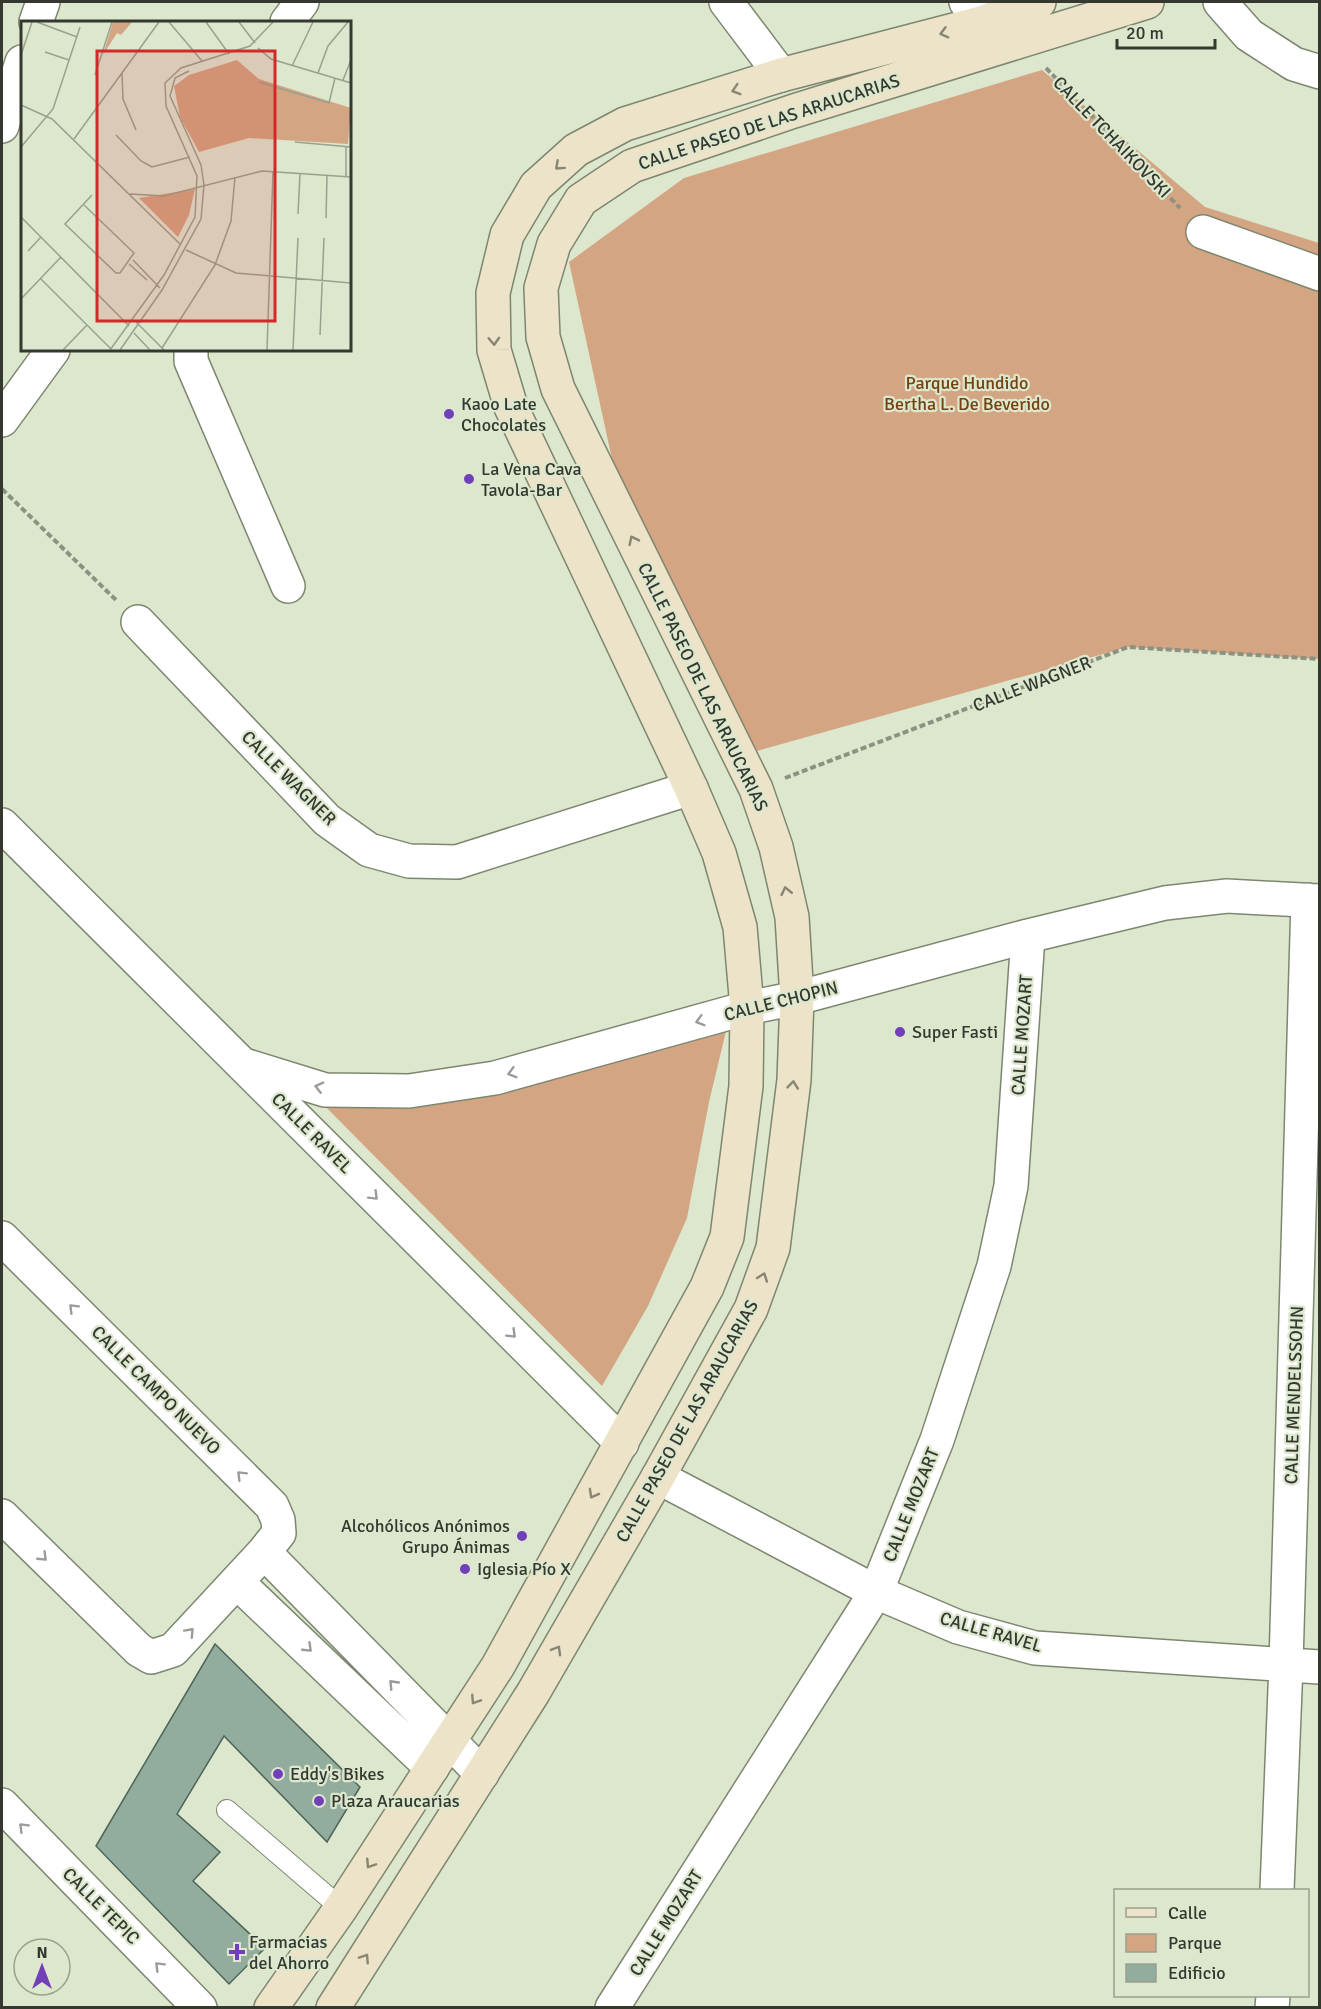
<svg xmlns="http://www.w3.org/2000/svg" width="1321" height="2009" font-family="Signika,sans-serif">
	<rect width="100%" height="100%" fill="#dce7ce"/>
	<path fill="#d4a582" d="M1042,70L1205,207L1319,243V659L1128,647L757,751L619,491L569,262L684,178Z
		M727,1027L709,1102L687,1218L648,1306L602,1386L311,1092Z"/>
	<path fill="#92ac9e" stroke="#4d6558" stroke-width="1.5" d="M215,1644L360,1787L327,1842L224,1736L177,1814L220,1852L193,1881L265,1948L229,1984L96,1846Z"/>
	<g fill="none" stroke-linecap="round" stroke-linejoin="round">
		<defs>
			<path id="service" d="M227,1810L341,1908"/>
			<path id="minor" d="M726,2L781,75
				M966,2L981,23
				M1220,2L1249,35L1294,64L1320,72
				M36,22L43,2
				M287,22L302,2
				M2,126L22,62
				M1203,232L1320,274
				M191,350V361L288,586
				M2,420L53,350
				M138,622L327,820L369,850L409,861L457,862L691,788
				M2,825L622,1443
				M244,1065L325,1090L409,1091L495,1078L747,1008L797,998L1028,936L1165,903L1227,896L1320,901
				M2,1238L272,1506L278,1520L279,1533L264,1552L173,1650L151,1657L139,1650L2,1516
				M658,1477L876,1592L958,1627L1035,1648L1320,1667
				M264,1552L482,1774
				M237,1582L432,1768
				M2,1805L200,2008
				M1277,1890L1286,1664L1308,900
				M612,2008L876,1592L937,1440L994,1266L1011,1186L1028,936
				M1272,2008L1273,1996"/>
			<path id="secondary" d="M271,2008L341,1908L498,1666L707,1287L727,1237L746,1086L747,1008L740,927L719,853L691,788L511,407L494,350L493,293L507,235L536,186L576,150L625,124L781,75L981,23L1039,2
				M333,2008L533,1693L658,1477L751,1309L773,1248L794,1080L797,998L792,917L776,847L756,789L558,389L543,337L541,288L554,244L581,200L632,166L794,111L1147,2"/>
		</defs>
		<use href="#service" stroke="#7d8770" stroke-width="22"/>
		<use href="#minor" stroke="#7d8770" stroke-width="36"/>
		<use href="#secondary" stroke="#7d8770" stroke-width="36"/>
		<path stroke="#8b9281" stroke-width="4" stroke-dasharray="6 3" stroke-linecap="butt" d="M1046,68L1180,208
			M2,489L116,600
			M785,778L1128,647L1320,659"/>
		<use href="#service" stroke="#fff" stroke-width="20"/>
		<use href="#minor" stroke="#fff" stroke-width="33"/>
		<use href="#secondary" stroke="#ece3c8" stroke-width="33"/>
	</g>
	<defs><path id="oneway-chevron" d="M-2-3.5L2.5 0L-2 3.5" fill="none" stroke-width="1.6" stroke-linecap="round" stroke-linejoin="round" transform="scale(1.5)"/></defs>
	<g stroke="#878574">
		<use href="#oneway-chevron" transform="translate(944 33) rotate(165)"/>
		<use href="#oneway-chevron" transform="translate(736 90) rotate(163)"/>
		<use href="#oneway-chevron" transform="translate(559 166) rotate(138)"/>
		<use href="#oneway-chevron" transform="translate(494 341) rotate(87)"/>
		<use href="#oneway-chevron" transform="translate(633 540) rotate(-116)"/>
		<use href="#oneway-chevron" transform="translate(786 891) rotate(-103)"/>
		<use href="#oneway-chevron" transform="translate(793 1085) rotate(-84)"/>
		<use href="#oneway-chevron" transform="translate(763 1277) rotate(-70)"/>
		<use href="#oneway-chevron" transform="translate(593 1494) rotate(119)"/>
		<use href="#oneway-chevron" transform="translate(557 1650) rotate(-60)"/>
		<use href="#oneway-chevron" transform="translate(475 1700) rotate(123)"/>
		<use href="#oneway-chevron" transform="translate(370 1864) rotate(123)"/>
		<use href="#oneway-chevron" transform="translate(365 1958) rotate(-57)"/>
	</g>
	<g stroke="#9a9c97">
		<use href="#oneway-chevron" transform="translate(700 1021) rotate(164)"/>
		<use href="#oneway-chevron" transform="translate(512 1073) rotate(164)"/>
		<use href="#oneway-chevron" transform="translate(319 1087) rotate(-166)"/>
		<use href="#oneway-chevron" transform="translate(374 1196) rotate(45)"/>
		<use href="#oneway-chevron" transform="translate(73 1308) rotate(-135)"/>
		<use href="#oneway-chevron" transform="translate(512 1334) rotate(45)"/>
		<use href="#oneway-chevron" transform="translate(241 1475) rotate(-135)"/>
		<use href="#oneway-chevron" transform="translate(43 1557) rotate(44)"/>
		<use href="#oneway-chevron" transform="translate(190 1632) rotate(-47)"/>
		<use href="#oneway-chevron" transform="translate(308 1648) rotate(44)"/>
		<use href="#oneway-chevron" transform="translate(393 1684) rotate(-134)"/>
		<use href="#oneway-chevron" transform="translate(23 1827) rotate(-135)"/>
		<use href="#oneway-chevron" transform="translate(159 1966) rotate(-135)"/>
	</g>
	<g fill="#713fb7" stroke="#dce7ce" stroke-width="2">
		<circle cx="449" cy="414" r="6"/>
		<circle cx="469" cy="479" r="6"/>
		<circle cx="900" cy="1032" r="6"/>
		<circle cx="522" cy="1536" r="6"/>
		<circle cx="465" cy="1569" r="6"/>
		<circle cx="278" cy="1774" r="6"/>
		<circle cx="319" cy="1801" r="6"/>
		<path d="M234 1943h6v6h6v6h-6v6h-6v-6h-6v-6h6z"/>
	</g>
	<g text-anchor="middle" stroke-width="4.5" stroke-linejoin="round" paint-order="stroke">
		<g font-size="18" fill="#34382f" stroke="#dce7ce">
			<text transform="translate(769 122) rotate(-18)" y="6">CALLE PASEO DE LAS ARAUCARIAS</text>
			<text transform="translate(1112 137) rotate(46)" y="6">CALLE TCHAIKOVSKI</text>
			<text transform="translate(1032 684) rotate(-21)" y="6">CALLE WAGNER</text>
			<text transform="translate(703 687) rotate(64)" y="6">CALLE PASEO DE LAS ARAUCARIAS</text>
			<text transform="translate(289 778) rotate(45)" y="6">CALLE WAGNER</text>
			<text transform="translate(781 1001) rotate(-14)" y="6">CALLE CHOPIN</text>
			<text transform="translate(1022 1035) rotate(-86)" y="6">CALLE MOZART</text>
			<text transform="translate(312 1133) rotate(45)" y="6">CALLE RAVEL</text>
			<text transform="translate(156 1390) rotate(45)" y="6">CALLE CAMPO NUEVO</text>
			<text transform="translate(1294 1395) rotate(-88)" y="6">CALLE MENDELSSOHN</text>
			<text transform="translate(687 1421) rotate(-61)" y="6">CALLE PASEO DE LAS ARAUCARIAS</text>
			<text transform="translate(911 1505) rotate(-68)" y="6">CALLE MOZART</text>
			<text transform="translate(991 1632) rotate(16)" y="6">CALLE RAVEL</text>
			<text transform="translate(101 1906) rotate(45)" y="6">CALLE TEPIC</text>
			<text transform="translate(666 1923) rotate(-58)" y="6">CALLE MOZART</text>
		</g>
		<g font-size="18" fill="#744110" stroke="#dce7ce">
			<text x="967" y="389">Parque Hundido<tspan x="967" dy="21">Bertha L. De Beverido</tspan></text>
		</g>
		<g font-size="18" fill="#34382f" stroke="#dce7ce" text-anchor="start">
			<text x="461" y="410">Kaoo Late<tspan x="461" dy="21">Chocolates</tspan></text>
			<text x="481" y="475">La Vena Cava<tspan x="481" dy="21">Tavola-Bar</tspan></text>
			<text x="912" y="1038">Super Fasti</text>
			<text x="510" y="1532" text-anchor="end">Alcohólicos Anónimos<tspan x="510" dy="21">Grupo Ánimas</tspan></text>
			<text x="477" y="1575">Iglesia Pío X</text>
			<text x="290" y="1780">Eddy's Bikes</text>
			<text x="331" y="1807">Plaza Araucarias</text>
			<text x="249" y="1948">Farmacias<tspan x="249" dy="21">del Ahorro</tspan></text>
		</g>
	</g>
	<g transform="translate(21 21)">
		<rect width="330" height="330" fill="#dce7ce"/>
		<path d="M92,1H111L100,14L96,12L82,34ZM216,39L238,58L330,87L327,123L228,117L178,131L159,96L153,65L168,54ZM174,168L168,194L157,216L118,177Z" fill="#d4a582"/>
		<path fill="none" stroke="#99a18e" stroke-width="1.5" d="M16,1L56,16M148,1L181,40M185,1L208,33M218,1L234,22M237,27L250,38L330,62M24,31L48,39M0,34L11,1M271,45L292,1M101,52L102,78L115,109M297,52L307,25L327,1M74,54L91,1M322,59L330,39M238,61L308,82L314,57M0,84L31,98L160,224M95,114L120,140L131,146L169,136M53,118L138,1M274,121L330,126M0,126L32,88L59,6M325,156V125M109,173L143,175L241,150L330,156M63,184L113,232L99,252H95L44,203L71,174M277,193L279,153M0,196L108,305M305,197L306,155M165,229L215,252L330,262M7,230L20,216M112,239L139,267M108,243L126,259M20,258L90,328M0,278L40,236M115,301L143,329M113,312L129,329M299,314L303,217M141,327L194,244L210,200L214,156M42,329L66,304M89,329L143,254L174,196L176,155L145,85L144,62L160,47L229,25L252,1M99,329L141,269L180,198L183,164L180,144L149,75L154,57L168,50M246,329L252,151M272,329L277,217"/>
		<path fill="#d62828" fill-opacity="0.15" stroke="#d62828" stroke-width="3" d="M76,30H254V300H76Z"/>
		<rect width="330" height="330" fill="none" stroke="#34382f" stroke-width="3"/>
	</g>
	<rect width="1321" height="2009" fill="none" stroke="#34382f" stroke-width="6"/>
	<rect x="1114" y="1889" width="195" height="108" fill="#dce7ce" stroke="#99a18e" stroke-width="1.5"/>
	<rect x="1126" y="1908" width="30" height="9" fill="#ece3c8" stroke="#99a18e" stroke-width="1.5"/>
	<text x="1168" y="1919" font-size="18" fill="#34382f">Calle</text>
	<rect x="1126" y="1934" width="30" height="18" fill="#d4a582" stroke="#99a18e" stroke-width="1.5"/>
	<text x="1168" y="1949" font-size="18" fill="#34382f">Parque</text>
	<rect x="1126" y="1964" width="30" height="18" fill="#92ac9e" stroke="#99a18e" stroke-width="1.5"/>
	<text x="1168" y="1979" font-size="18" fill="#34382f">Edificio</text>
	<g transform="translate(42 1967)"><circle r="28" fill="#dce7ce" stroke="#99a18e" stroke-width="1.5"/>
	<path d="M0-4.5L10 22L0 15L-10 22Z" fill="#713fb7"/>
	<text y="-9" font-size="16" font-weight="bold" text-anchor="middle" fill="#34382f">N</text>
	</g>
	<path d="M1117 39v9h98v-9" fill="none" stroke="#34382f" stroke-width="3"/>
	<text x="1126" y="39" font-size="18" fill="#34382f" stroke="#dce7ce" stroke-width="4.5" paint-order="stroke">20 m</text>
</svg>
